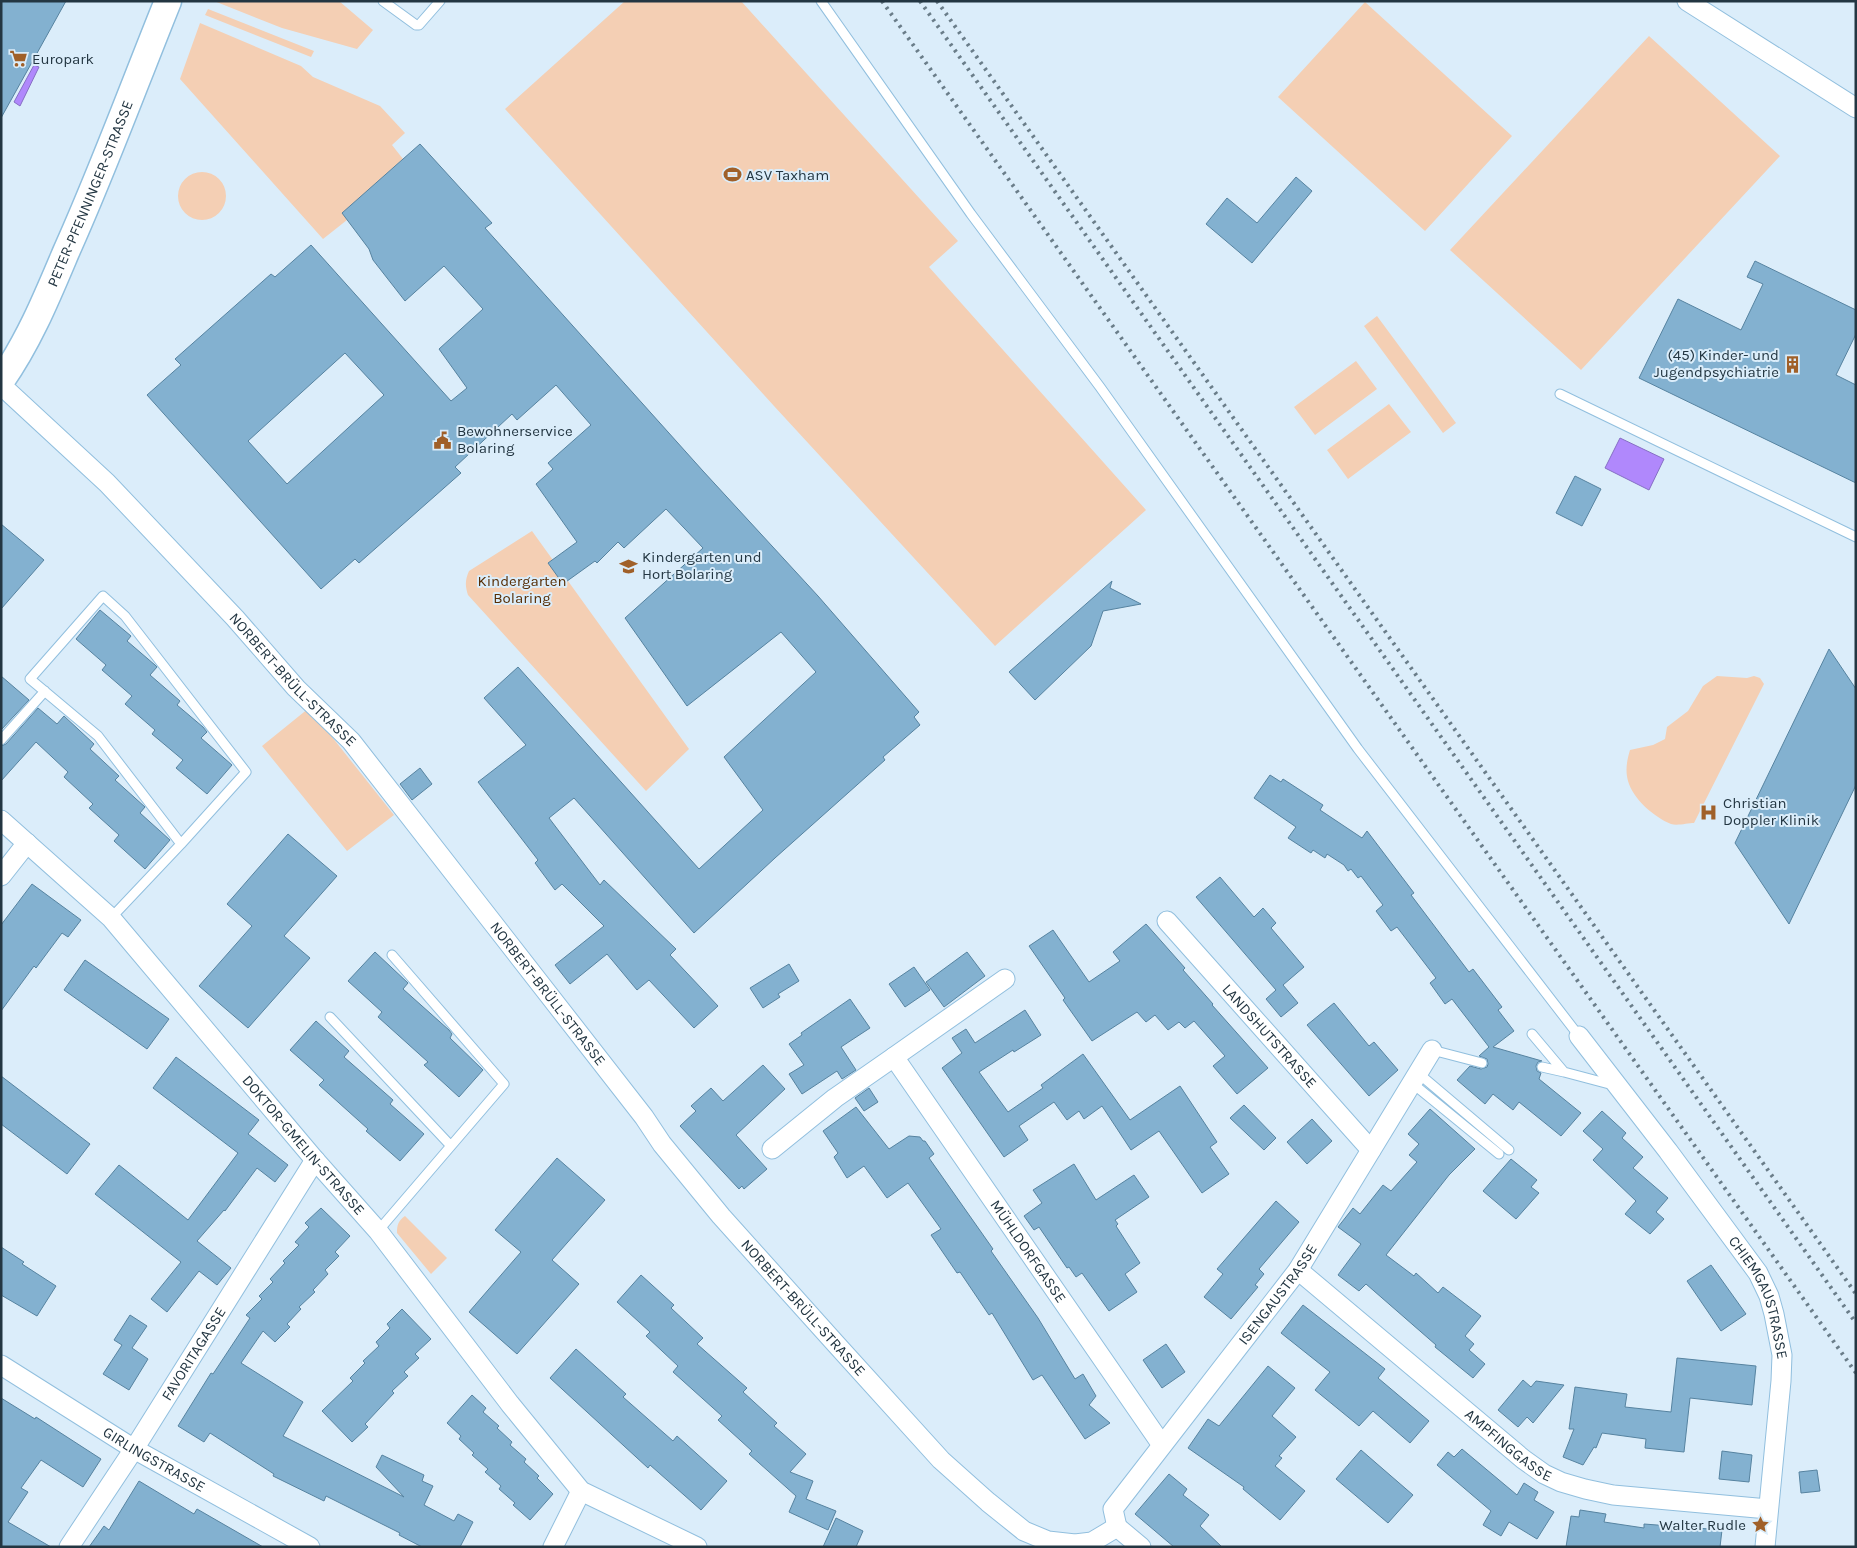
<svg xmlns="http://www.w3.org/2000/svg" width="1857" height="1548" font-family="Karla,sans-serif">
	<rect width="100%" height="100%" fill="#dbedfa"/>
	<path fill="#f4cfb4" d="M214,1H339L373,30L357,49L282,28Z
		M625,1H741L958,241L929,267L1146,510L995,646L774,406L505,109Z
		M1365,2L1512,136L1425,231L1278,97Z
		M208,9L314,51L311,57L205,15Z
		M200,23L301,66L313,77L380,106L405,133L392,145L403,159L343,213L347,220L323,239L180,79Z
		M1649,36L1780,156L1581,370L1450,250Z
		M178 196a24 24 0 1 1 48 0a24 24 0 1 1-48 0Z
		M1377,316L1456,423L1443,433L1364,326Z
		M1356,361L1377,389L1315,435L1294,407Z
		M1389,404L1411,432L1348,479L1327,450Z
		M532,531L689,749L646,791L468,595C465,586 465,580 469,571Z
		M1717,676L1747,678L1754,676L1760,678L1764,684L1694,823C1688,823 1677,826 1671,824C1654,817 1633,799 1628,781C1625,770 1627,760 1630,750L1653,745L1665,739L1667,727L1688,711L1703,686Z
		M309,708L394,815L347,851L262,746Z
		M405,1216L447,1258L431,1274L397,1233C397,1225 398,1221 405,1216Z"/>
	<path fill="#b088fc" stroke="#866fc4" d="M34,65L39,67L20,106L14,102Z
		M1620,438L1664,459L1649,490L1605,468Z"/>
	<path fill="#83b1d0" stroke="#5683a0" fill-rule="evenodd" d="M1,1H66L1,118Z
		M420,144L492,223L485,228L703,471L818,596L919,712L914,717L920,725L883,757L885,760L775,858L694,933L574,798L549,818L600,885L604,880L676,949L670,955L718,1006L694,1028L649,980L637,990L607,954L570,984L555,965L604,926L562,884L555,890L535,863L538,860L478,782L526,745L484,698L518,667L699,869L763,810L724,757L816,672L781,632L687,706L625,618L703,548L666,509L624,548L618,542L597,563L595,561L563,584L548,563L577,542L536,484L553,469L548,463L591,425L556,385L517,420L512,414L455,467L461,473L359,563L355,559L321,589L147,395L181,365L175,359L271,274L275,277L311,245L451,401L467,388L439,349L483,309L444,266L405,301L373,260L369,249L342,213ZM345,353L384,395L287,484L248,441Z
		M1296,177L1312,191L1252,263L1206,224L1227,198L1257,223Z
		M1755,261L1856,310V334L1836,375L1856,385V483L1639,378L1678,299L1741,330L1763,284L1747,277Z
		M1575,476L1601,489L1582,526L1556,513Z
		M1,524L44,560L1,609Z
		M1112,581L1110,588L1141,604L1103,611L1091,646L1035,700L1009,672Z
		M100,610L131,636L127,641L155,665L157,667L150,675L180,701L177,705L203,727L207,732L201,738L232,765L207,794L176,768L183,760L152,734L155,730L125,704L132,696L102,670L106,665L76,639Z
		M1829,649L1856,689V785L1789,924L1735,843Z
		M1,676L29,700L1,730Z
		M38,708L57,724L64,716L94,744L90,749L119,776L115,780L145,807L140,813L170,840L145,869L114,841L119,835L89,808L93,804L64,777L68,772L36,742L1,781V746L6,744Z
		M420,768L432,784L412,800L400,784Z
		M1270,775L1281,782L1283,779L1323,805L1320,810L1362,838L1367,831L1414,893L1411,895L1469,972L1473,969L1502,1007L1498,1010L1514,1031L1493,1047L1542,1061L1538,1062L1536,1066L1537,1071L1541,1073L1539,1079L1581,1113L1561,1136L1519,1102L1513,1110L1493,1094L1485,1104L1457,1080L1470,1066L1481,1069L1487,1067L1488,1064L1487,1059L1479,1056L1489,1047L1452,999L1445,1004L1430,983L1436,978L1397,927L1391,931L1376,911L1383,905L1361,876L1358,878L1351,869L1348,871L1344,865L1327,854L1325,858L1313,850L1311,853L1288,838L1296,827L1254,798Z
		M288,834L337,876L284,936L310,958L248,1028L199,986L252,926L227,904Z
		M1220,877L1254,917L1263,908L1276,923L1271,928L1304,967L1283,985L1298,1003L1281,1017L1266,999L1276,990L1196,897Z
		M32,884L81,920L68,937L62,933L36,968L34,966L1,1011V925Z
		M1146,924L1185,968L1183,970L1213,1004L1212,1005L1268,1068L1237,1094L1213,1066L1225,1056L1194,1021L1185,1028L1179,1022L1168,1030L1155,1015L1146,1022L1137,1012L1092,1041L1063,1000L1065,998L1029,946L1053,930L1089,982L1120,961L1113,952Z
		M375,952L408,983L403,989L449,1030L452,1034L450,1038L483,1070L459,1097L424,1065L428,1062L378,1017L382,1012L348,981Z
		M967,952L985,976L944,1007L926,982Z
		M85,960L169,1019L147,1049L64,990Z
		M789,964L799,981L778,994L780,997L763,1008L750,988Z
		M914,967L930,990L905,1007L889,984Z
		M850,999L870,1028L841,1047L856,1070L842,1079L837,1071L802,1094L789,1074L804,1065L789,1044L802,1035L801,1033Z
		M1334,1003L1369,1046L1374,1042L1398,1070L1369,1096L1307,1025Z
		M1025,1010L1041,1035L1014,1052L1013,1050L979,1072L1008,1112L1043,1088L1041,1085L1083,1054L1130,1120L1180,1086L1217,1142L1210,1147L1229,1174L1202,1193L1159,1131L1131,1150L1102,1106L1084,1119L1079,1111L1067,1120L1054,1102L1019,1126L1028,1140L1004,1157L942,1068L962,1053L952,1038L966,1029L975,1043Z
		M316,1021L349,1051L344,1057L393,1100L390,1104L424,1134L400,1161L366,1131L368,1129L319,1085L324,1080L290,1050Z
		M176,1057L259,1120L248,1134L288,1165L275,1182L257,1168L225,1211L224,1210L197,1241L231,1268L217,1285L199,1271L167,1312L151,1299L181,1262L95,1194L119,1165L188,1220L238,1153L153,1088Z
		M763,1065L785,1089L736,1135L767,1169L744,1189L742,1186L739,1189L680,1126L696,1111L691,1106L711,1088L723,1101Z
		M1,1076L90,1144L67,1174L1,1124Z
		M869,1088L878,1102L864,1111L855,1098Z
		M1244,1105L1276,1138L1264,1150L1230,1118Z
		M856,1107L889,1149L909,1136L920,1137L923,1141H925L934,1154L929,1158L993,1249L991,1251L1038,1318L1075,1379L1083,1374L1096,1396L1089,1405L1110,1423L1085,1439L1042,1375L1033,1380L992,1313L989,1315L960,1272L957,1273L931,1235L941,1229L908,1183L887,1198L864,1166L847,1178L834,1157L838,1153L823,1131Z
		M1430,1109L1475,1149L1449,1175L1386,1255L1414,1276L1416,1273L1438,1293L1443,1287L1481,1316L1465,1336L1474,1344L1469,1350L1485,1364L1473,1378L1435,1347L1436,1345L1366,1284L1359,1291L1338,1275L1361,1244L1338,1227L1353,1208L1360,1214L1383,1185L1391,1191L1417,1162L1409,1155L1419,1144L1408,1134Z
		M1602,1111L1626,1133L1622,1138L1643,1157L1633,1168L1668,1198L1656,1212L1664,1219L1650,1234L1625,1214L1636,1201L1593,1160L1603,1149L1583,1131Z
		M1312,1119L1332,1141L1307,1164L1287,1142Z
		M557,1158L605,1200L552,1260L579,1284L517,1354L469,1312L521,1252L495,1230Z
		M1511,1159L1537,1180L1531,1187L1539,1193L1516,1219L1483,1191Z
		M1074,1164L1096,1200L1134,1175L1149,1197L1115,1220L1118,1224L1116,1226L1140,1263L1125,1274L1137,1292L1109,1311L1082,1273L1076,1277L1069,1267L1067,1268L1039,1227L1034,1230L1024,1216L1042,1203L1033,1190Z
		M1276,1201L1299,1222L1259,1269L1264,1274L1255,1285L1258,1287L1231,1319L1204,1297L1223,1274L1217,1269Z
		M321,1208L350,1236L335,1252L339,1256L325,1270L328,1274L313,1290L315,1292L299,1307L301,1309L287,1324L290,1327L275,1342L263,1331L241,1363L303,1402L283,1436L404,1497L376,1467L382,1455L424,1475L422,1481L433,1486L424,1505L454,1521L458,1514L473,1522L460,1547H422L399,1535L400,1533L326,1496L324,1501L273,1476L274,1474L210,1433L204,1442L178,1426L211,1373L213,1374L250,1318L246,1315L262,1299L259,1296L273,1282L270,1279L285,1263L283,1261L299,1245L295,1242L309,1227L305,1223Z
		M1,1247L24,1262L22,1264L56,1286L37,1316L1,1295Z
		M1711,1265L1746,1314L1721,1331L1687,1281Z
		M641,1275L674,1305L671,1308L703,1338L697,1344L747,1388L743,1392L777,1423L774,1426L806,1454L790,1472L813,1481L806,1499L836,1511L828,1530L789,1512L796,1496L749,1454L752,1451L718,1420L722,1416L673,1372L678,1366L646,1336L650,1332L617,1302Z
		M1303,1305L1385,1369L1378,1378L1429,1421L1410,1443L1373,1411L1359,1426L1315,1390L1330,1372L1281,1333Z
		M402,1309L431,1339L415,1354L419,1358L404,1372L408,1376L392,1391L394,1393L365,1424L368,1427L352,1442L322,1411L353,1381L350,1378L365,1363L363,1361L379,1346L376,1342L390,1328L387,1324Z
		M130,1315L147,1326L132,1348L148,1359L129,1390L103,1374L122,1345L114,1340Z
		M1166,1344L1185,1372L1162,1388L1143,1360Z
		M576,1349L626,1394L623,1397L673,1441L677,1436L727,1481L701,1510L650,1465L648,1468L550,1378Z
		M1677,1358L1756,1366L1752,1405L1690,1398L1684,1452L1645,1448L1646,1439L1602,1433L1596,1448L1594,1447L1583,1465L1563,1457L1574,1429H1569L1575,1387L1627,1394L1625,1407L1671,1412Z
		M1268,1366L1295,1388L1272,1416L1296,1437L1279,1456L1282,1458L1275,1466L1305,1491L1280,1520L1243,1489L1244,1487L1188,1448L1208,1419L1219,1426Z
		M1523,1380L1531,1387L1536,1381L1564,1385L1533,1423L1527,1417L1518,1427L1498,1410Z
		M472,1395L486,1408L483,1412L499,1426L497,1428L512,1442L510,1445L526,1459L524,1462L539,1476L537,1478L553,1494L530,1520L513,1505L515,1503L499,1489L501,1486L485,1472L488,1469L472,1455L474,1453L459,1439L461,1436L447,1423Z
		M1,1398L35,1419L36,1417L101,1459L83,1487L41,1460L21,1488L28,1492L8,1522L51,1547H1Z
		M1462,1449L1517,1495L1524,1483L1538,1492L1534,1500L1554,1512L1537,1539L1509,1522L1501,1536L1483,1525L1491,1511L1437,1465L1448,1452L1454,1457Z
		M1361,1450L1413,1495L1388,1523L1336,1479Z
		M1722,1451L1752,1455L1749,1482L1719,1479Z
		M1817,1470L1820,1491L1801,1493L1799,1472Z
		M1169,1474L1187,1489L1183,1495L1209,1515L1200,1526L1222,1547H1174L1135,1514Z
		M139,1481L194,1514L197,1509L263,1547H89L104,1526L109,1530Z
		M1580,1510L1606,1514L1604,1522L1644,1528V1524L1722,1530L1720,1547H1566L1571,1516L1579,1517Z
		M836,1518L863,1531L856,1547H823Z"/>
	<g fill="none" stroke-linecap="round" stroke-linejoin="round">
		<defs>
			<path id="lane" d="M383,1L416,25H419L440,1
				M821,1L971,214L1100,387L1358,749L1579,1036
				M1560,394L1856,537
				M1,740L45,691
				M111,918L181,844L246,772L125,616L103,596L30,679L98,736L181,844
				M330,1017L451,1146
				M1532,1034L1564,1072L1613,1085
				M1432,1050L1482,1063
				M1542,1067L1564,1072
				M1418,1073L1509,1150
				M1412,1083L1499,1154
				M378,1231L504,1084L392,955"/>
			<g id="street">
				<path d="M1687,1L1856,108"/>
				<path id="s1" d="M1,385L107,483L235,618L296,688L351,741L644,1117L662,1144L721,1216L835,1343L941,1460L988,1502L1024,1531L1048,1541L1075,1544L1092,1542L1117,1527"/>
				<path id="s2" d="M1,820L111,918L315,1160L378,1231L510,1404L581,1491L697,1547"/>
				<path d="M1,876L27,843"/>
				<path id="s3" d="M1167,921L1371,1150"/>
				<path id="s4" d="M1579,1036L1668,1151L1758,1273L1769,1296L1774,1314L1782,1355L1781,1381L1765,1547"/>
				<path d="M894,1057L1005,979"/>
				<path id="s5" d="M772,1149L835,1098L894,1057L1162,1445"/>
				<path id="s6" d="M1298,1270L1523,1459L1544,1474L1561,1482L1585,1489L1613,1495L1768,1509"/>
				<path id="s7" d="M1,1365L134,1449L310,1547"/>
				<path id="s8" d="M1117,1527L1113,1509L1298,1270L1432,1050"/>
				<path d="M1117,1527L1141,1547"/>
				<path id="s9" d="M69,1547L134,1449L315,1160"/>
				<path d="M553,1547L581,1491"/>
			</g>
			<g id="secondary">
				<path id="s10" d="M1,381C29,341 47,297 66,252C103,170 134,85 168,1"/>
			</g>
		</defs>
		<use href="#lane" stroke="#91bfde" stroke-width="11"/>
		<use href="#street" stroke="#91bfde" stroke-width="21"/>
		<use href="#secondary" stroke="#91bfde" stroke-width="29"/>
		<use href="#lane" stroke="#fff" stroke-width="9"/>
		<use href="#street" stroke="#fff" stroke-width="19"/>
		<use href="#secondary" stroke="#fff" stroke-width="26"/>
		<path stroke="#6a7d89" stroke-width="4" stroke-dasharray="2.5 5" stroke-linecap="butt" d="M882,1L1856,1373
			M920,1L1856,1323
			M937,1L1856,1294"/>
	</g>
	<defs>
		<symbol id="supermarket-bare" viewBox="-9 -9 18 18"><path d="M-6-5.5h2.5l.6 2H6L4.5 2H-2.5L-4.4-4H-6ZM-1.5 3.2a1.3 1.3 0 1 0 .1 0ZM3 3.2a1.3 1.3 0 1 0 .1 0Z" fill="#a06029" stroke="#dbedfa" stroke-width="2.5" paint-order="stroke"/></symbol>
		<symbol id="stadium-bare" viewBox="-9 -9 18 18"><path d="M0-5a6.5 5 0 1 0 0 10a6.5 5 0 1 0 0-10ZM-3.5-1.8h7v3.6h-7Z" fill="#a06029" stroke="#dbedfa" stroke-width="2.5" paint-order="stroke"/></symbol>
		<symbol id="building-bare" viewBox="-9 -9 18 18"><path d="M-4-6H4V6H1V3H-1V6H-4ZM-2.5-4.3h1.7v1.8h-1.7ZM.8-4.3h1.7v1.8H.8ZM-2.5-1h1.7V.8h-1.7ZM.8-1h1.7V.8H.8Z" fill="#a06029" stroke="#dbedfa" stroke-width="2.5" paint-order="stroke"/></symbol>
		<symbol id="civic-bare" viewBox="-9 -9 18 18"><path d="M-.6-6.5H3V-4.5H.6V-3L4-1V1h2V6H-6V1h2V-1L-.6-3ZM-1.2 2.5V6h2.4V2.5Z" fill="#a06029" stroke="#dbedfa" stroke-width="2.5" paint-order="stroke"/></symbol>
		<symbol id="school-bare" viewBox="-9 -9 18 18"><path d="M0-5L7-2L0 1L-7-2ZM-4 1L0 2.5L4 1V4Q0 6-4 4Z" fill="#a06029" stroke="#dbedfa" stroke-width="2.5" paint-order="stroke"/></symbol>
		<symbol id="hospital-bare" viewBox="-9 -9 18 18"><path d="M-5-5h3v3.5h4V-5h3V5h-3V1.5h-4V5h-3Z" fill="#a06029" stroke="#dbedfa" stroke-width="2.5" paint-order="stroke"/></symbol>
		<symbol id="sight-bare" viewBox="-9 -9 18 18"><path d="M0-6L1.8-2.2L6-1.7L2.9 1.2L3.7 5.4L0 3.3L-3.7 5.4L-2.9 1.2L-6-1.7L-1.8-2.2Z" fill="#a06029" stroke="#dbedfa" stroke-width="2.5" paint-order="stroke"/></symbol>
	</defs>
	<g fill-rule="evenodd">
		<use href="#supermarket-bare" x="6" y="46" width="25" height="25"/>
		<use href="#stadium-bare" x="720" y="162" width="25" height="25"/>
		<use href="#building-bare" x="1780" y="352" width="25" height="25"/>
		<use href="#civic-bare" x="430" y="428" width="25" height="25"/>
		<use href="#school-bare" x="616" y="554" width="25" height="25"/>
		<use href="#hospital-bare" x="1696" y="800" width="25" height="25"/>
		<use href="#sight-bare" x="1748" y="1512" width="25" height="25"/>
	</g>
	<g text-anchor="middle" stroke-width="4" stroke-linejoin="round" paint-order="stroke">
		<g font-size="15" fill="#233642" stroke="#dbedfa" text-anchor="start">
			<text x="32" y="64">Europark</text>
			<text x="746" y="180">ASV Taxham</text>
			<text x="1779" y="360" text-anchor="end">(45) Kinder- und<tspan x="1779" dy="17">Jugendpsychiatrie</tspan></text>
			<text x="457" y="436">Bewohnerservice<tspan x="457" dy="17">Bolaring</tspan></text>
			<text x="642" y="562">Kindergarten und<tspan x="642" dy="17">Hort Bolaring</tspan></text>
			<text x="1723" y="808">Christian<tspan x="1723" dy="17">Doppler Klinik</tspan></text>
			<text x="1746" y="1530" text-anchor="end">Walter Rudle</text>
		</g>
		<g font-size="15" fill="#233642" stroke="#dbedfa">
			<text dy="5" stroke="none"><textPath href="#s10" startOffset="208">PETER-PFENNINGER-STRASSE</textPath></text>
			<text dy="5" stroke="none"><textPath href="#s1" startOffset="415">NORBERT-BRÜLL-STRASSE</textPath></text>
			<text dy="5" stroke="none"><textPath href="#s1" startOffset="820">NORBERT-BRÜLL-STRASSE</textPath></text>
			<text dy="5" stroke="none"><textPath href="#s3" startOffset="154">LANDSHUTSTRASSE</textPath></text>
			<text dy="5" stroke="none"><textPath href="#s2" startOffset="445">DOKTOR-GMELIN-STRASSE</textPath></text>
			<text dy="5" stroke="none"><textPath href="#s5" startOffset="389">MÜHLDORFGASSE</textPath></text>
			<text dy="5" stroke="none"><textPath href="#s8" startOffset="289">ISENGAUSTRASSE</textPath></text>
			<text dy="5" stroke="none"><textPath href="#s4" startOffset="320">CHIEMGAUSTRASSE</textPath></text>
			<text dy="5" stroke="none"><textPath href="#s1" startOffset="1225">NORBERT-BRÜLL-STRASSE</textPath></text>
			<text dy="5" stroke="none"><textPath href="#s9" startOffset="230">FAVORITAGASSE</textPath></text>
			<text dy="5" stroke="none"><textPath href="#s6" startOffset="274">AMPFINGGASSE</textPath></text>
			<text dy="5" stroke="none"><textPath href="#s7" startOffset="180">GIRLINGSTRASSE</textPath></text>
		</g>
		<g font-size="15" fill="#572d04" stroke="#dbedfa">
			<text x="522" y="586">Kindergarten<tspan x="522" dy="17">Bolaring</tspan></text>
		</g>
	</g>
	<rect width="1857" height="1548" fill="none" stroke="#233642" stroke-width="5"/>
</svg>
